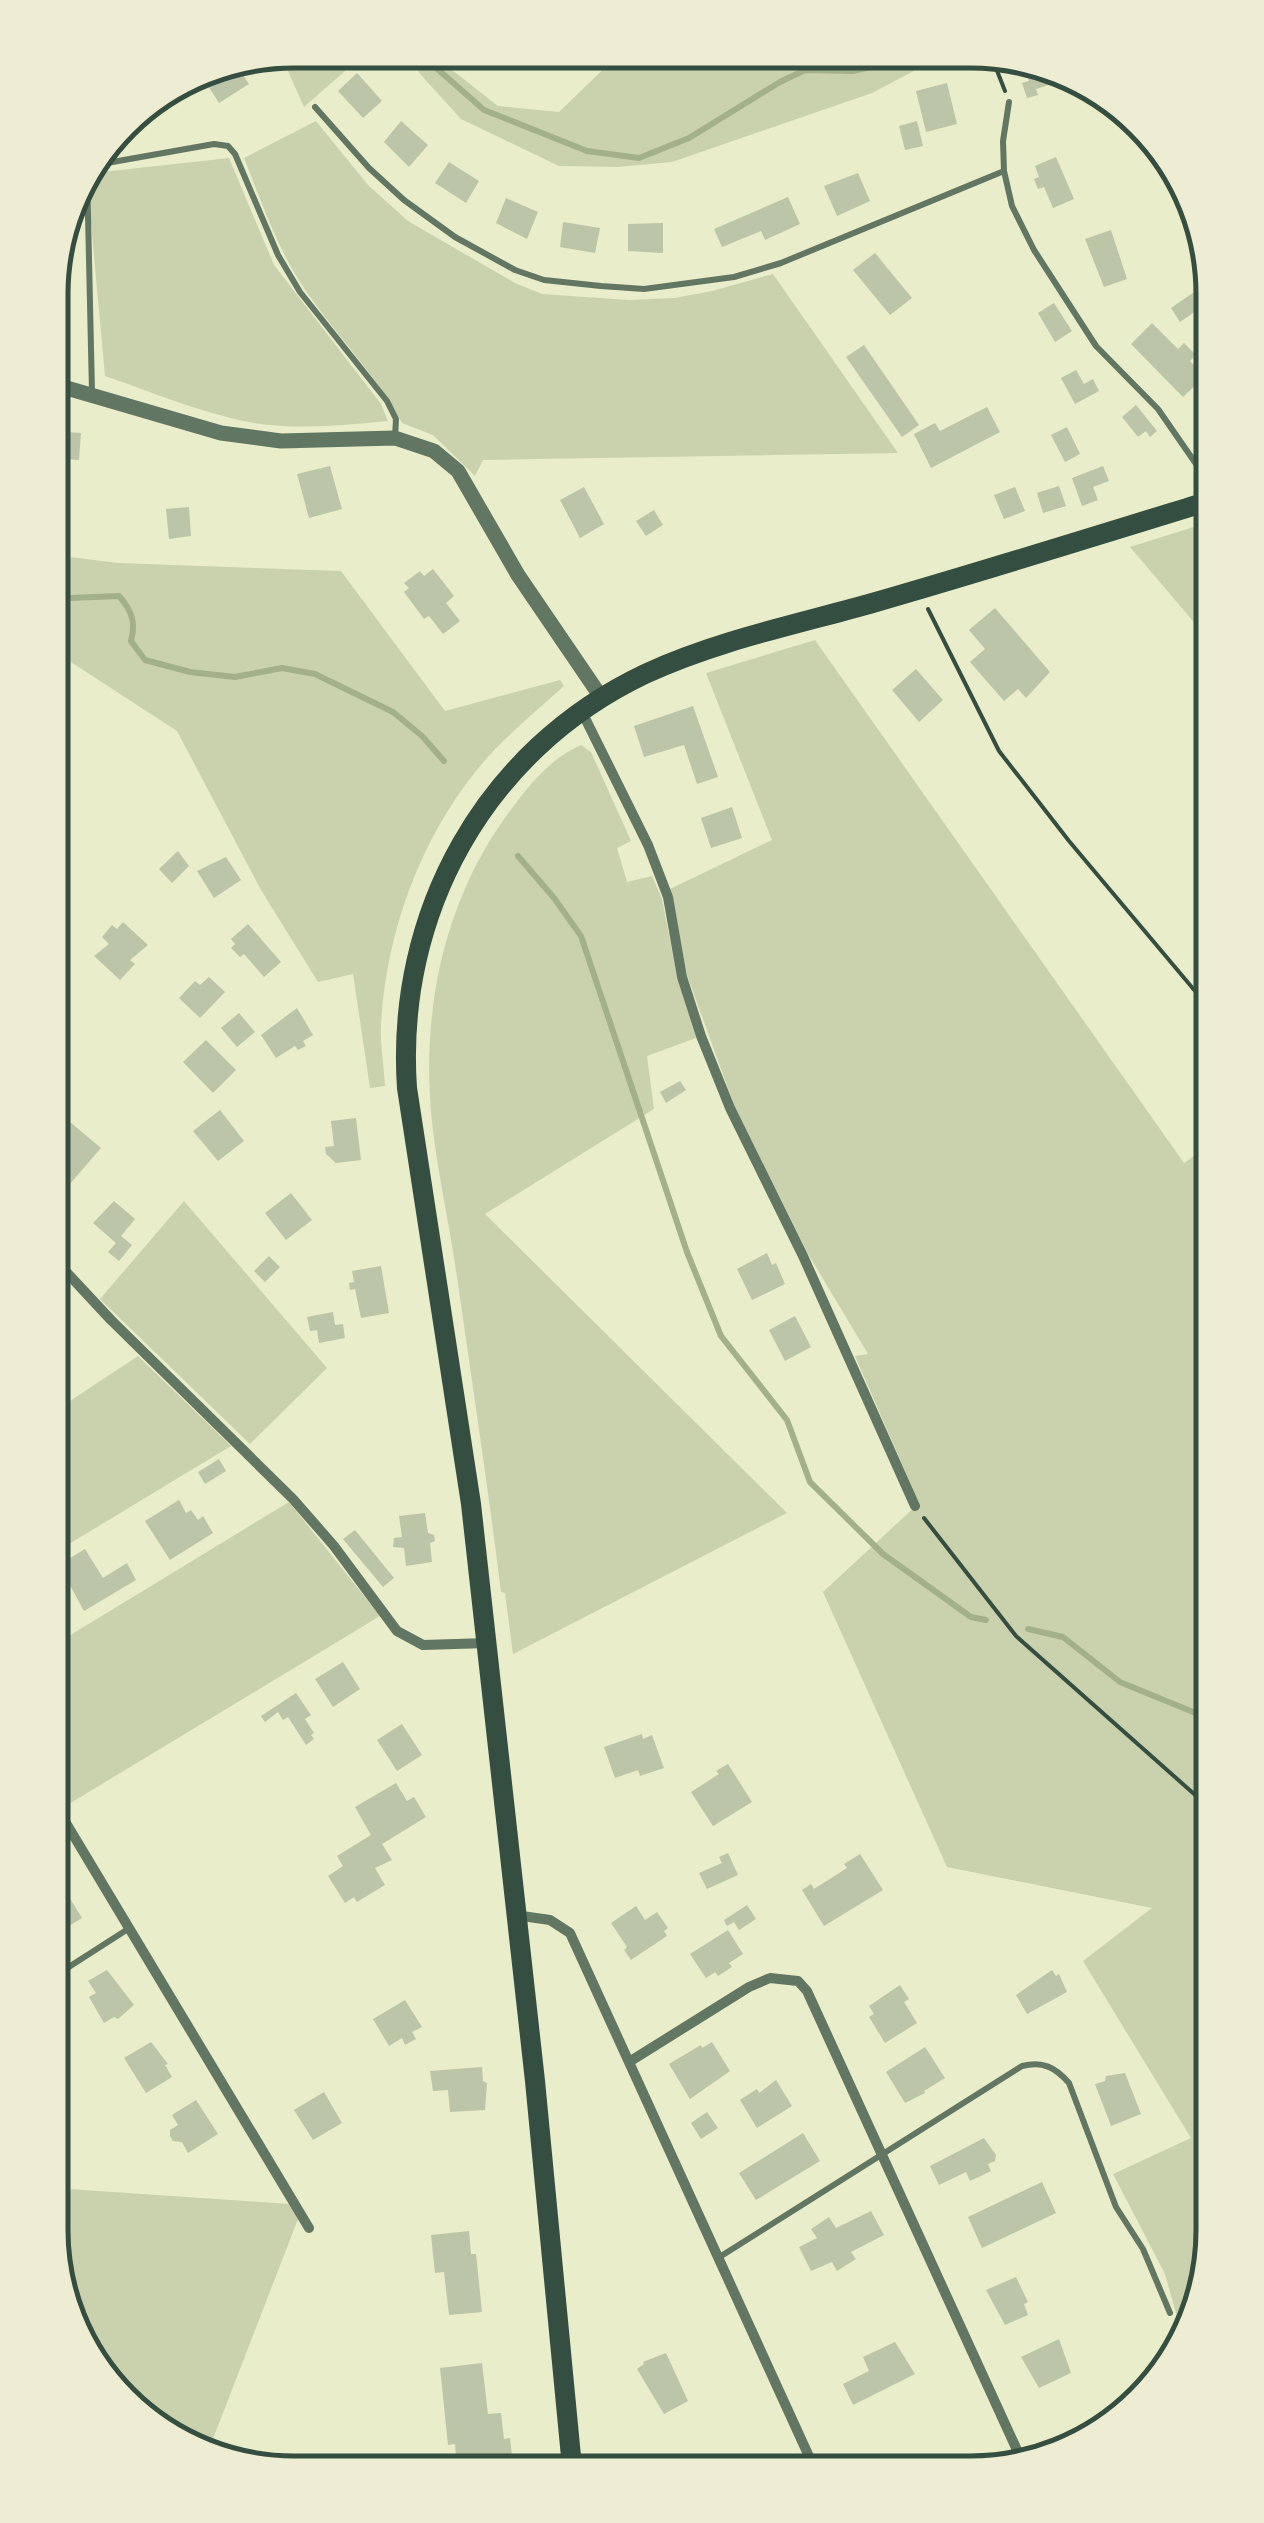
<svg xmlns="http://www.w3.org/2000/svg" width="1264" height="2523" font-family="'Work Sans',sans-serif">
	<rect width="100%" height="100%" fill="#e9edc9"/>
	<path fill="#cad2ad" d="M293,50H369L304,107L280,53Z
		M403,51H432L442,62L498,106L559,112L621,52L946,54L872,93L672,162L618,167L559,166L461,119L421,75Z
		M316,121L368,185L408,221L515,283L542,294L629,300L675,298L712,291L773,274L898,453L483,460L475,476L433,435L402,423C376,375 337,336 306,291C278,251 262,203 244,158Z
		M229,158L274,265L381,404L388,421C338,426 288,431 239,420C194,410 149,391 105,376L90,212L93,173Z
		M1203,524V525L1204,634L1130,547Z
		M54,555L118,563L341,571L445,711L560,680L564,686C534,713 502,739 476,771C419,842 386,934 381,1025C380,1045 384,1066 385,1086L370,1088L353,974L318,982L261,890L177,731L54,651Z
		M815,640L1184,1163L1207,1147L1213,2246L1181,2331L1165,2274L1113,2174L1191,2138L1083,1961L1152,1908L947,1867L823,1592L919,1503L855,1356L868,1354L807,1252L734,1105L687,975L670,889L772,840L706,673Z
		M581,745L591,752L631,841L617,848L627,882L652,876L662,899L677,977L696,1038L647,1056L654,1109L485,1214L787,1513L513,1654L505,1593L501,1592C488,1487 472,1382 457,1277C449,1219 433,1154 430,1097C424,996 449,892 510,811C528,786 552,757 581,745Z
		M184,1201L327,1368L250,1444L100,1299Z
		M138,1356L231,1446L59,1550L58,1409Z
		M289,1502L380,1616L64,1807L60,1800L59,1642Z
		M69,2189L289,2204L298,2219L211,2444L213,2449L133,2413L63,2307L62,2196Z"/>
	<g fill="none" stroke-linecap="round" stroke-linejoin="round">
		<path stroke="#a3b18a" stroke-width="6" d="M417,51L484,110L587,151L639,158L689,138L780,82L805,70L853,71L887,63L905,54
			M54,595L70,598L119,596C132,611 136,622 131,641L145,660L190,672L235,677L282,668L315,674L393,712L422,736L444,761
			M518,856L554,898L581,936L687,1252L721,1336L787,1420L810,1482L883,1554L971,1617L986,1620
			M1028,1629L1063,1637L1120,1682L1210,1719"/>
	</g>
	<path fill="#bcc5a7" d="M234,62L249,84L219,103L198,70Z
		M1032,62L1059,75L1061,81L1036,89L1038,95L1027,98L1022,83L1029,81L1024,64Z
		M357,73L382,101L363,118L338,91Z
		M947,83L957,124L926,132L916,91Z
		M401,121L428,145L409,167L384,142Z
		M917,121L923,146L905,150L899,126Z
		M1056,157L1074,199L1053,208L1044,187L1038,189L1034,179L1039,177L1035,166Z
		M449,162L479,181L466,203L435,183Z
		M858,173L870,201L837,216L824,186Z
		M788,197L800,224L765,240L761,231L722,247L714,229Z
		M506,198L538,212L527,239L496,223Z
		M563,222L600,228L595,253L560,247Z
		M663,223V253L628,251V224Z
		M1111,230L1127,279L1104,287L1085,239Z
		M875,253L912,298L890,315L853,270Z
		M1197,290L1202,297V307L1180,322L1171,308Z
		M1054,303L1072,331L1055,342L1038,313Z
		M1152,323L1178,349L1184,343L1196,355L1190,361L1202,373V379L1183,397L1131,344Z
		M864,345L919,425L902,437L846,357Z
		M1076,370L1084,384L1093,379L1099,391L1075,404L1061,378Z
		M1136,405L1157,431L1150,437L1146,431L1138,437L1122,417Z
		M987,407L1000,432L931,468L914,434L935,423L940,431Z
		M1067,427L1080,454L1065,462L1051,435Z
		M53,431L81,433L79,460L53,458Z
		M330,466L342,509L309,518L297,474Z
		M1103,466L1109,481L1093,487L1098,500L1082,506L1072,478Z
		M1059,486L1066,506L1043,513L1037,493Z
		M584,487L604,524L580,538L560,500Z
		M1015,487L1025,511L1004,519L994,495Z
		M189,507L191,536L169,539L166,509Z
		M654,510L663,525L646,536L636,521Z
		M433,569L454,596L446,603L460,621L443,634L429,616L424,619L404,592L409,588L404,583L420,571L424,576Z
		M995,608L1050,672L1026,698L1018,689L1004,701L970,662L985,649L969,630Z
		M916,669L943,700L919,722L892,690Z
		M693,706L718,777L697,784L684,745L644,757L634,726Z
		M732,807L742,838L711,848L701,818Z
		M178,851L189,866L172,883L159,869Z
		M226,857L241,880L214,898L197,871Z
		M123,922L148,945L130,960L135,964L120,980L94,956L109,944L102,937L112,925L117,929Z
		M248,924L281,962L264,977L244,954L240,957L231,948L235,944L231,939Z
		M209,977L225,992L200,1018L179,998L195,981L200,985Z
		M297,1008L313,1035L303,1041L306,1046L298,1050L295,1046L276,1058L261,1035Z
		M239,1013L255,1032L237,1047L221,1028Z
		M206,1040L236,1070L213,1093L183,1062Z
		M680,1081L686,1090L666,1103L660,1092Z
		M220,1110L244,1141L218,1161L193,1131Z
		M356,1118L361,1160L336,1163L326,1154L325,1147L334,1146L331,1121Z
		M70,1122L101,1148L69,1185L57,1176V1170L67,1159L57,1149V1139L58,1131Z
		M291,1193L312,1220L286,1240L265,1213Z
		M114,1201L135,1219L121,1236L132,1245L119,1261L108,1252L116,1243L93,1223Z
		M767,1253L772,1265L776,1263L785,1284L752,1300L737,1269Z
		M269,1256L280,1267L265,1282L254,1271Z
		M381,1266L389,1313L361,1318L355,1289L350,1290L349,1283L354,1282L352,1271Z
		M333,1312L335,1325L343,1324L345,1338L319,1343L317,1330L310,1331L307,1317Z
		M795,1316L811,1347L785,1361L769,1330Z
		M219,1459L226,1471L205,1484L198,1472Z
		M179,1500L186,1513L191,1510L198,1520L203,1516L213,1533L170,1560L145,1521Z
		M425,1513L428,1533L434,1535L435,1541L430,1543L432,1562L406,1566L404,1548L393,1547L394,1538L402,1537L399,1516Z
		M355,1530L394,1578L383,1587L343,1539Z
		M85,1549L103,1578L127,1563L136,1580L84,1611L59,1565Z
		M343,1662L360,1689L333,1707L315,1679Z
		M296,1693L311,1715L305,1719L314,1733L311,1735L314,1739L306,1745L288,1717L283,1720L278,1712L265,1722L261,1716Z
		M402,1724L422,1755L397,1771L377,1740Z
		M642,1734L643,1739L652,1735L664,1768L640,1776L638,1770L615,1778L604,1747Z
		M728,1764L752,1802L713,1826L691,1792L719,1774L716,1771Z
		M396,1783L407,1801L414,1797L426,1817L382,1844L392,1860L375,1868L385,1885L357,1902L354,1897L345,1903L328,1876L343,1866L337,1856L371,1835L355,1807Z
		M728,1853L738,1875L707,1889L699,1873L722,1863L719,1857Z
		M860,1854L883,1890L824,1926L802,1890L811,1884L814,1889L847,1868L844,1864Z
		M66,1892L82,1918L61,1931V1895Z
		M747,1905L756,1919L739,1930L734,1922L727,1926L724,1920Z
		M636,1906L645,1920L657,1912L668,1928L664,1931L667,1936L631,1960L624,1950L627,1947L611,1923Z
		M728,1930L743,1954L729,1963L732,1967L718,1976L715,1972L706,1978L690,1954Z
		M107,1970L134,2005L118,2019L114,2017L104,2023L89,1997L96,1993L88,1981Z
		M1052,1970L1056,1976L1059,1974L1067,1992L1027,2014L1016,1995Z
		M900,1985L909,1999L904,2002L917,2023L885,2043L869,2017L874,2014L869,2006Z
		M405,2000L422,2027L412,2032L416,2039L405,2045L402,2038L389,2046L373,2019Z
		M151,2042L168,2064L165,2065L172,2077L146,2093L124,2058Z
		M712,2042L730,2071L690,2099L669,2064L701,2045L702,2048Z
		M925,2047L945,2078L924,2091L925,2093L905,2103L886,2072Z
		M482,2067L483,2081L487,2083L485,2110L450,2112L448,2090L433,2091L430,2071Z
		M1125,2073L1141,2114L1111,2126L1095,2084L1105,2081L1106,2076Z
		M776,2080L792,2106L757,2128L740,2100L757,2089L759,2093Z
		M324,2092L342,2123L313,2140L294,2110Z
		M196,2100L218,2134L188,2153L182,2142L173,2141L170,2136V2130L178,2125L172,2115Z
		M707,2112L718,2128L701,2139L691,2123Z
		M803,2133L820,2161L756,2200L739,2173Z
		M984,2138L996,2155L995,2161L988,2164L991,2171L970,2181L966,2172L939,2185L930,2166Z
		M1042,2182L1056,2213L982,2248L968,2217Z
		M871,2211L884,2235L851,2252L856,2259L837,2271L832,2262L811,2271L799,2247L817,2238L811,2229L829,2217L836,2228Z
		M469,2231L471,2254H476L482,2312L449,2315L444,2272L435,2273L431,2235Z
		M1016,2277L1028,2302L1024,2304L1028,2315L1005,2325L986,2290Z
		M1059,2339L1071,2373L1039,2388L1021,2357Z
		M895,2342L915,2374L853,2405L843,2384L869,2371L863,2357Z
		M666,2353L688,2401L664,2414L637,2369L644,2364L643,2362Z
		M482,2363L488,2414L501,2413L504,2439L510,2438L513,2466L457,2468L455,2444L448,2445L440,2368Z"/>
	<g fill="none" stroke-linecap="round" stroke-linejoin="round">
		<path stroke="#344e41" stroke-width="4" d="M994,63L1005,91
			M928,609L999,751L1069,841L1206,1004
			M924,1518L1016,1636L1211,1809"/>
		<path stroke="#617663" stroke-width="6" d="M1009,102L1003,141L1004,171L1012,206L1034,250L1096,346L1158,409L1203,474
			M315,107L369,168L404,200L455,237L515,270L544,280L601,286L644,289L734,277L781,263L1004,171
			M90,166L214,144L228,146L235,154L278,255L300,292L387,401L396,419L395,437
			M87,171L92,392
			M61,1972L128,1929
			M718,2258L1022,2066C1043,2061 1055,2067 1069,2083L1116,2207L1143,2249L1170,2313"/>
		<path stroke="#617663" stroke-width="10" d="M582,712L648,845L668,897L682,977L701,1036L730,1108L803,1256L915,1506
			M57,1262L111,1320L293,1499L334,1546L397,1631L423,1645L488,1643
			M60,1813L309,2228
			M515,1915L550,1920L570,1933L812,2463
			M629,2062L749,1987L770,1978L798,1981L807,1991L1022,2461"/>
		<path stroke="#617663" stroke-width="15" d="M53,384L221,433L281,441L395,438L434,451L458,471L518,575L601,697"/>
		<path stroke="#344e41" stroke-width="20" d="M572,2467L535,2081L471,1504L407,1088C395,913 485,750 645,674C716,641 794,625 869,604C981,572 1092,537 1203,503"/>
	</g>
	<path d="M0 0H1264V2523H0ZM294 68H970A226 226 0 0 1 1196 294V2230A226 226 0 0 1 970 2456H294A226 226 0 0 1 68 2230V294A226 226 0 0 1 294 68Z" fill="#eeecd3" fill-rule="evenodd"/>
	<path fill="none" stroke="#344e41" stroke-width="5" d="M294 68H970A226 226 0 0 1 1196 294V2230A226 226 0 0 1 970 2456H294A226 226 0 0 1 68 2230V294A226 226 0 0 1 294 68Z"/>
</svg>
